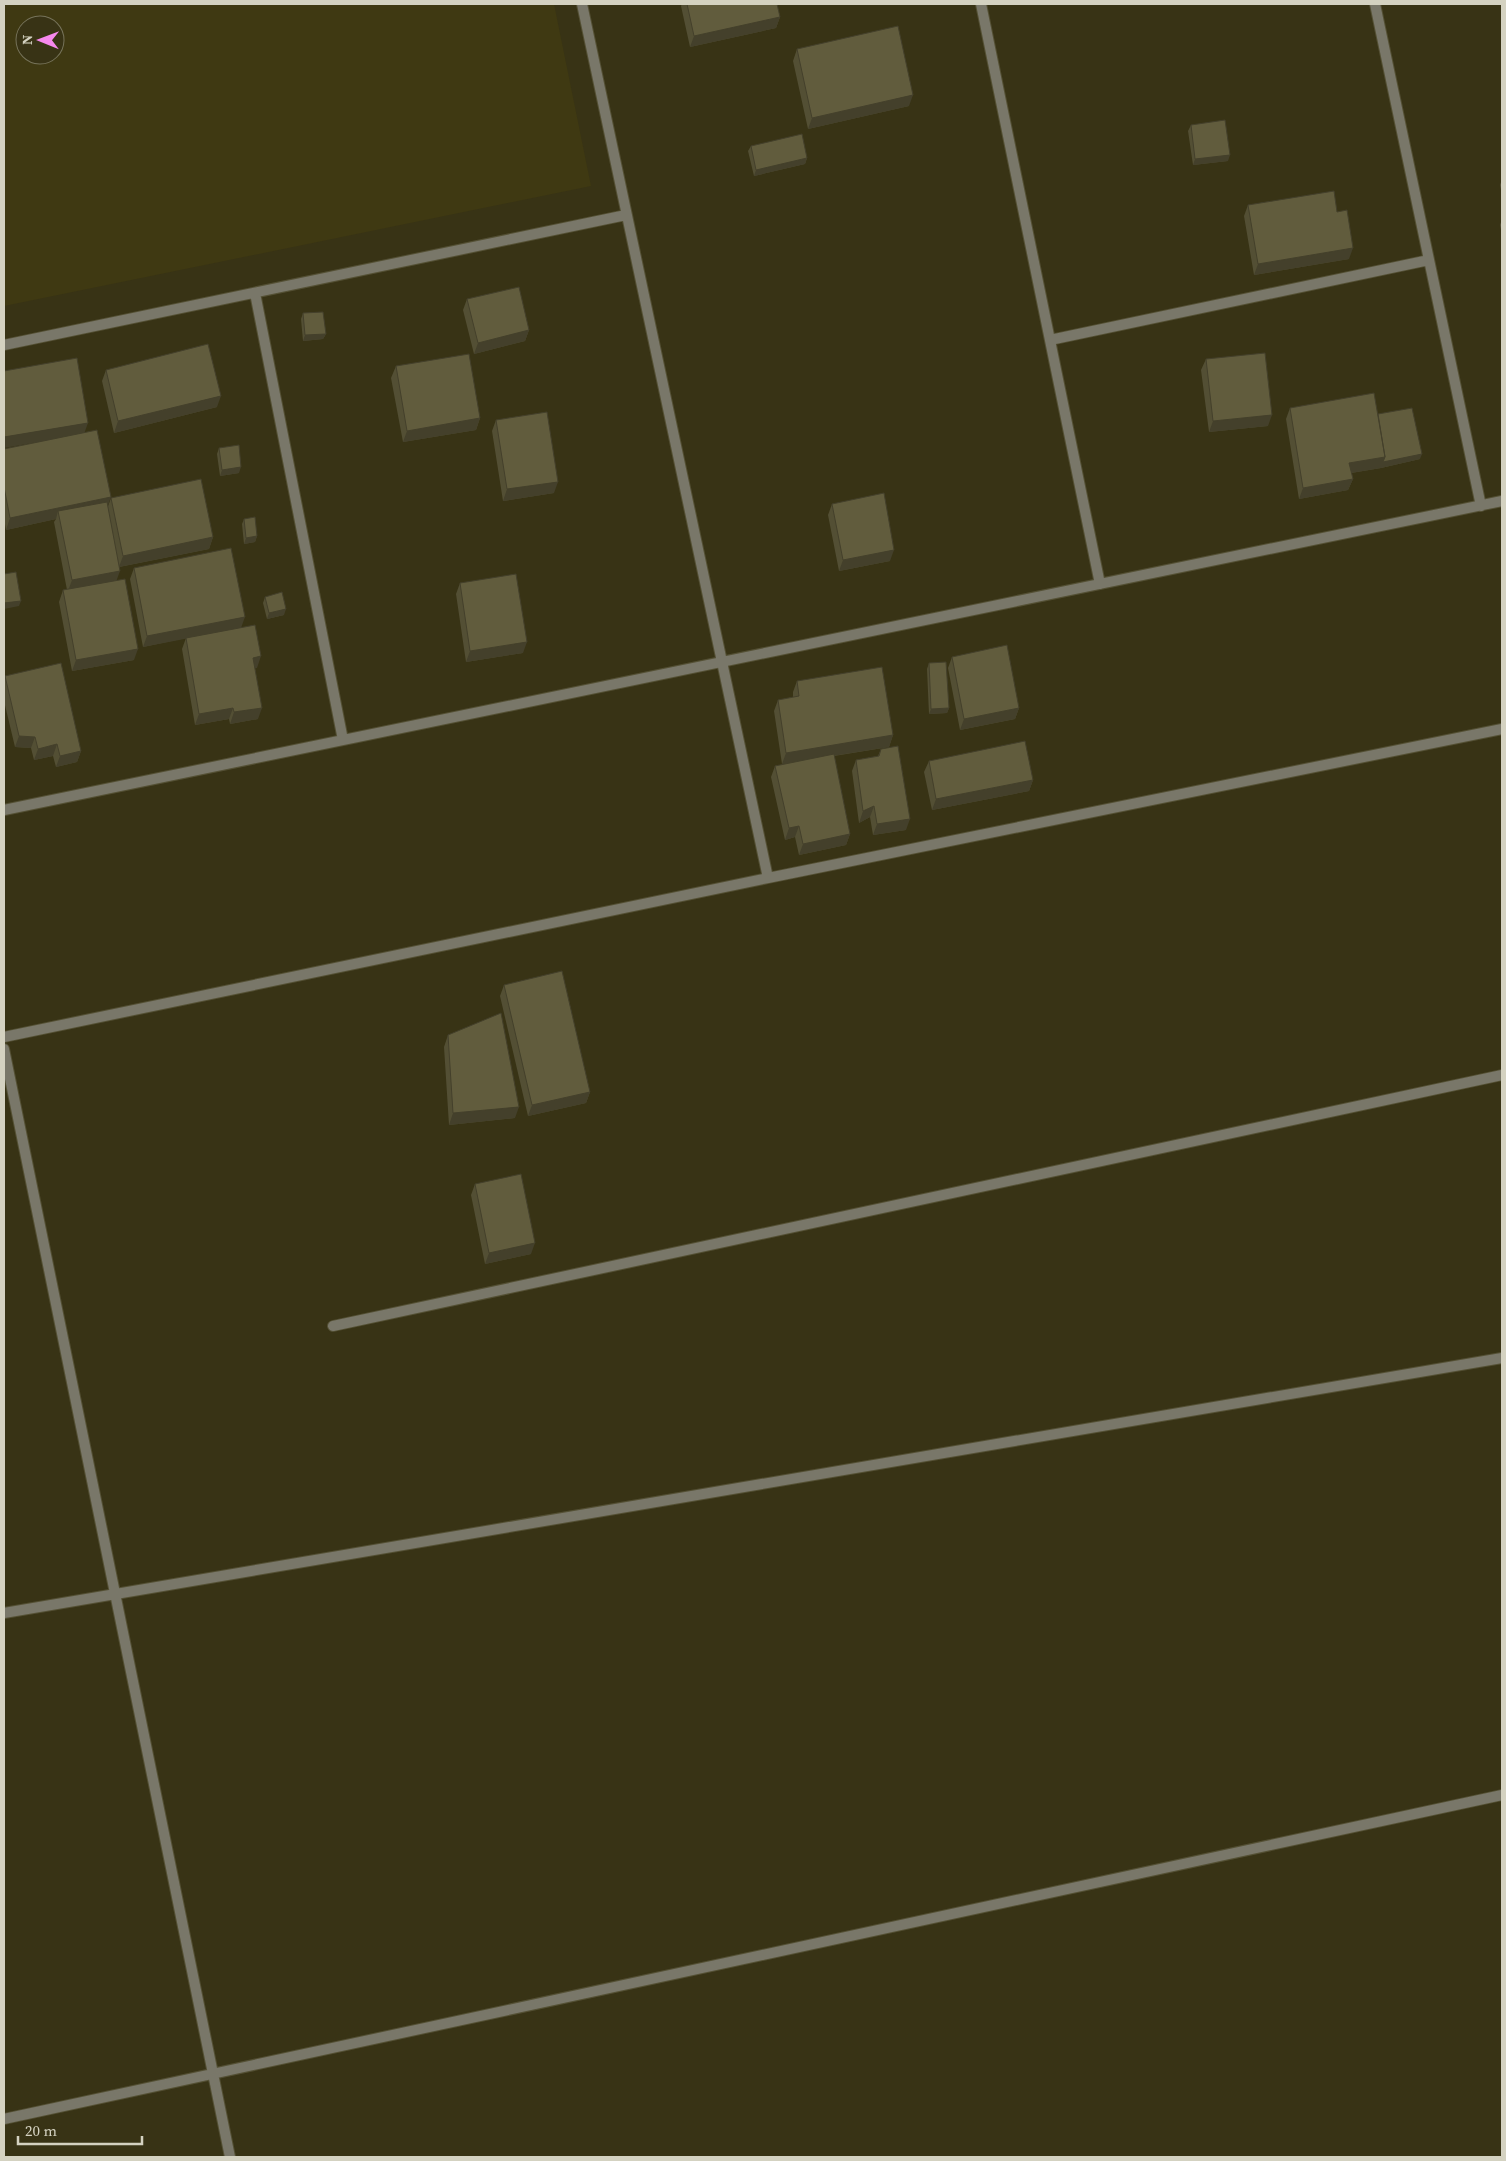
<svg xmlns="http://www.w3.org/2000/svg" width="1506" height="2161" font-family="'Source Serif 4',serif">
	<rect width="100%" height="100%" fill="#383315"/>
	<path fill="#3f3912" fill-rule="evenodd" d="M4,4H554L591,186L4,306ZM25,25H55V55H25Z"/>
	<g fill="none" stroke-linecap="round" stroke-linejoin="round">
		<defs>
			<path id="minor" d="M582,4L768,878
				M981,4L1100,584
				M1375,4L1481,506
				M255,293L343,740
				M1050,340L1429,260
				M4,345L626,215
				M4,810L1502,501
				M4,1037L768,878L1502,729
				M4,1049L230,2157
				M333,1326L1502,1075
				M4,1613L1502,1358
				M4,2119L1502,1795"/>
		</defs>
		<use href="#minor" stroke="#545034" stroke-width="12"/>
		<use href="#minor" stroke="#797769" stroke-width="10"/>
	</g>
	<path fill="#534f34" d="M682,4H777L780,17L776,28L690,47L681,6Z
		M797,49L909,106L808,129L793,61Z
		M1191,125L1228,161L1193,165L1188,131Z
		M751,146L807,158L805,164L754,176L748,151Z
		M1502,179V195L1500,185Z
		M1248,205L1337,212L1349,259L1254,275L1244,216Z
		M1502,219V235L1500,225Z
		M467,299L529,330L525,341L474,354L463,310Z
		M303,313L326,334L323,339L303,341L301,319Z
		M1206,359L1268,426L1209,432L1201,370Z
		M396,366L480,418L476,430L403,442L391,378Z
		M106,370L217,407L114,433L102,381Z
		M1290,408L1378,414L1420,459L1381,468L1351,473L1353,479L1348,490L1299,499L1286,419Z
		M496,420L554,493L503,501L492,431Z
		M85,432L108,506L111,498L213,537L209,549L119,567L116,580L134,660L72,671L59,602L63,590H67L54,522L56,519L6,530L4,518V449Z
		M219,448L239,473L220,476L217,454Z
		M832,504L890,561L839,571L828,515Z
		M244,519L257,536L255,542L244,544L242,524Z
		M134,568L241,628L257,668H255L258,719L230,724L229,719L195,725L182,649L186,638L143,647L130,579Z
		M460,583L523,653L466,662L456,594Z
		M265,597L284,615L267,619L263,603Z
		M952,657L1019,708L1015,719L960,730L948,668Z
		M929,663L949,708L947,713L929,714L927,669Z
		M5,676L81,751L77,762L56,767L53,756L34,760L31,748L15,747L4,701V679Z
		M797,681L893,735L889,747L834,756L850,834L846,845L799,855L795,837L785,840L771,777L775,766L803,761L782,764L774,711L778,700L793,697V692Z
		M881,749L906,830L873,835L870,817L859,823L852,771L856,760L878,756Z
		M929,761L1033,780L1029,791L932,810L924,772Z
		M504,985L590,1092L586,1103L528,1116L500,996Z
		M448,1035L515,1118L449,1125L444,1047Z
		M475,1184L531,1254L485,1264L471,1195Z"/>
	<path fill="#44402b" d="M780,17L776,28L690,47L694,36Z
		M913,95L909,106L808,129L812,118Z
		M1230,155L1228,161L1193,165L1195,159Z
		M807,158L805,164L754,176L756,170Z
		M1353,248L1349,259L1254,275L1258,264Z
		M529,330L525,341L474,354L478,343Z
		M326,334L323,339L303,341L305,335Z
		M221,396L217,407L114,433L118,421Z
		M1272,415L1268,426L1209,432L1213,421Z
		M480,418L476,430L403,442L407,431Z
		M88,423L84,434L4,448V437Z
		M1422,454L1420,459L1381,468L1345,474L1349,463L1385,457Z
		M241,467L239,473L220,476L222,470Z
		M1353,479L1348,490L1299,499L1303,488Z
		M558,482L554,493L503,501L507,489Z
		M111,497L107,508L58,511L56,519L6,530L10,518Z
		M257,536L255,542L244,544L246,538Z
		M213,537L209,549L119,567L123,556Z
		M894,550L890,561L839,571L843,560Z
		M120,571L116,582L68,591L72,580Z
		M21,601L19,606L4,609V603Z
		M286,609L284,615L267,619L269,613Z
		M245,617L241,628L143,647L147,636Z
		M527,642L523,653L466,662L470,651Z
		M138,649L134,660L72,671L76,660Z
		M261,656L257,668L249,669L253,658Z
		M233,708L229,719L195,725L199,714Z
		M262,708L258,719L230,724L234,712Z
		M949,708L947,713L929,714L931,709Z
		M1019,708L1015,719L960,730L964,719Z
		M893,735L889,747L782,764L786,753Z
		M19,736L35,737L31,748L15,747Z
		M57,744L53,756L34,760L38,749Z
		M81,751L77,762L56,767L60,756Z
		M1033,780L1029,791L932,810L936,799Z
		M874,806L870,817L859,823L863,811Z
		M910,819L906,830L873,835L877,824Z
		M799,826L795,837L785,840L789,828Z
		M850,834L846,845L799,855L803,844Z
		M590,1092L586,1103L528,1116L532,1105Z
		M519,1107L515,1118L449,1125L453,1113Z
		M535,1243L531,1254L485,1264L489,1253Z"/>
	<path fill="#615c3d" stroke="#44402b" d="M687,4H777L780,17L694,36Z
		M898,26L913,95L812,118L797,49Z
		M1225,120L1230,155L1195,159L1191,125Z
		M802,134L807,158L756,170L751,146Z
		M1334,191L1337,212L1347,210L1353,248L1258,264L1248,205Z
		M519,287L529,330L478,343L467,299Z
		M323,312L326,334L305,335L303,313Z
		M208,344L221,396L118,421L106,370Z
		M1265,353L1272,415L1213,421L1206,359Z
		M469,354L480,418L407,431L396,366Z
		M77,358L88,423L4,437V371Z
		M1374,393L1385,457L1349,463L1353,479L1303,488L1290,408Z
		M1412,408L1422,454L1383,462L1385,457L1378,414Z
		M547,412L558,482L507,489L496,420Z
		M97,430L111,497L10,518L4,487V449Z
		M239,445L241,467L222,470L219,448Z
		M201,479L213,537L123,556L111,498Z
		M884,493L894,550L843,560L832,504Z
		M107,502L120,571L72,580L58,511Z
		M255,517L257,536L246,538L244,519Z
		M231,548L245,617L147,636L134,568Z
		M16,572L21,601L4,603V574Z
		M516,574L527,642L470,651L460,583Z
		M125,579L138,649L76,660L63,590Z
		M282,592L286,609L269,613L265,597Z
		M255,625L261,656L253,658L262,708L234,712L233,708L199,714L186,638Z
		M1007,645L1019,708L964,719L952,657Z
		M946,662L949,708L931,709L929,663Z
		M61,663L81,751L60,756L57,744L38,749L35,737L19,736L5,676Z
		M882,667L893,735L786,753L778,700L799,696L797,681Z
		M1025,741L1033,780L936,799L929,761Z
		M898,746L910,819L877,824L874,806L863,811L856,760L879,756L881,749Z
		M834,754L850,834L803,844L799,826L789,828L775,766Z
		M562,971L590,1092L532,1105L504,985Z
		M501,1013L519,1107L453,1113L448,1035Z
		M521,1174L535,1243L489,1253L475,1184Z"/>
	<rect width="1506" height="2161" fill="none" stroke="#d4d2c1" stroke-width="10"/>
	<g transform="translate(40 40) rotate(271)"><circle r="24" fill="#383315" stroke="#76735a"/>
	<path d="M0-4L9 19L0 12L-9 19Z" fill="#f688ed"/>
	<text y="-8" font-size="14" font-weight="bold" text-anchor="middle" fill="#d4d2c1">N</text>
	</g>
	<path d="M18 2136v8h124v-8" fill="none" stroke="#d4d2c1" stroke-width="2.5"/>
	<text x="25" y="2136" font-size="15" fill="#d4d2c1" stroke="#383315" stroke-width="4" paint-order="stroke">20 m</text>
</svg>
